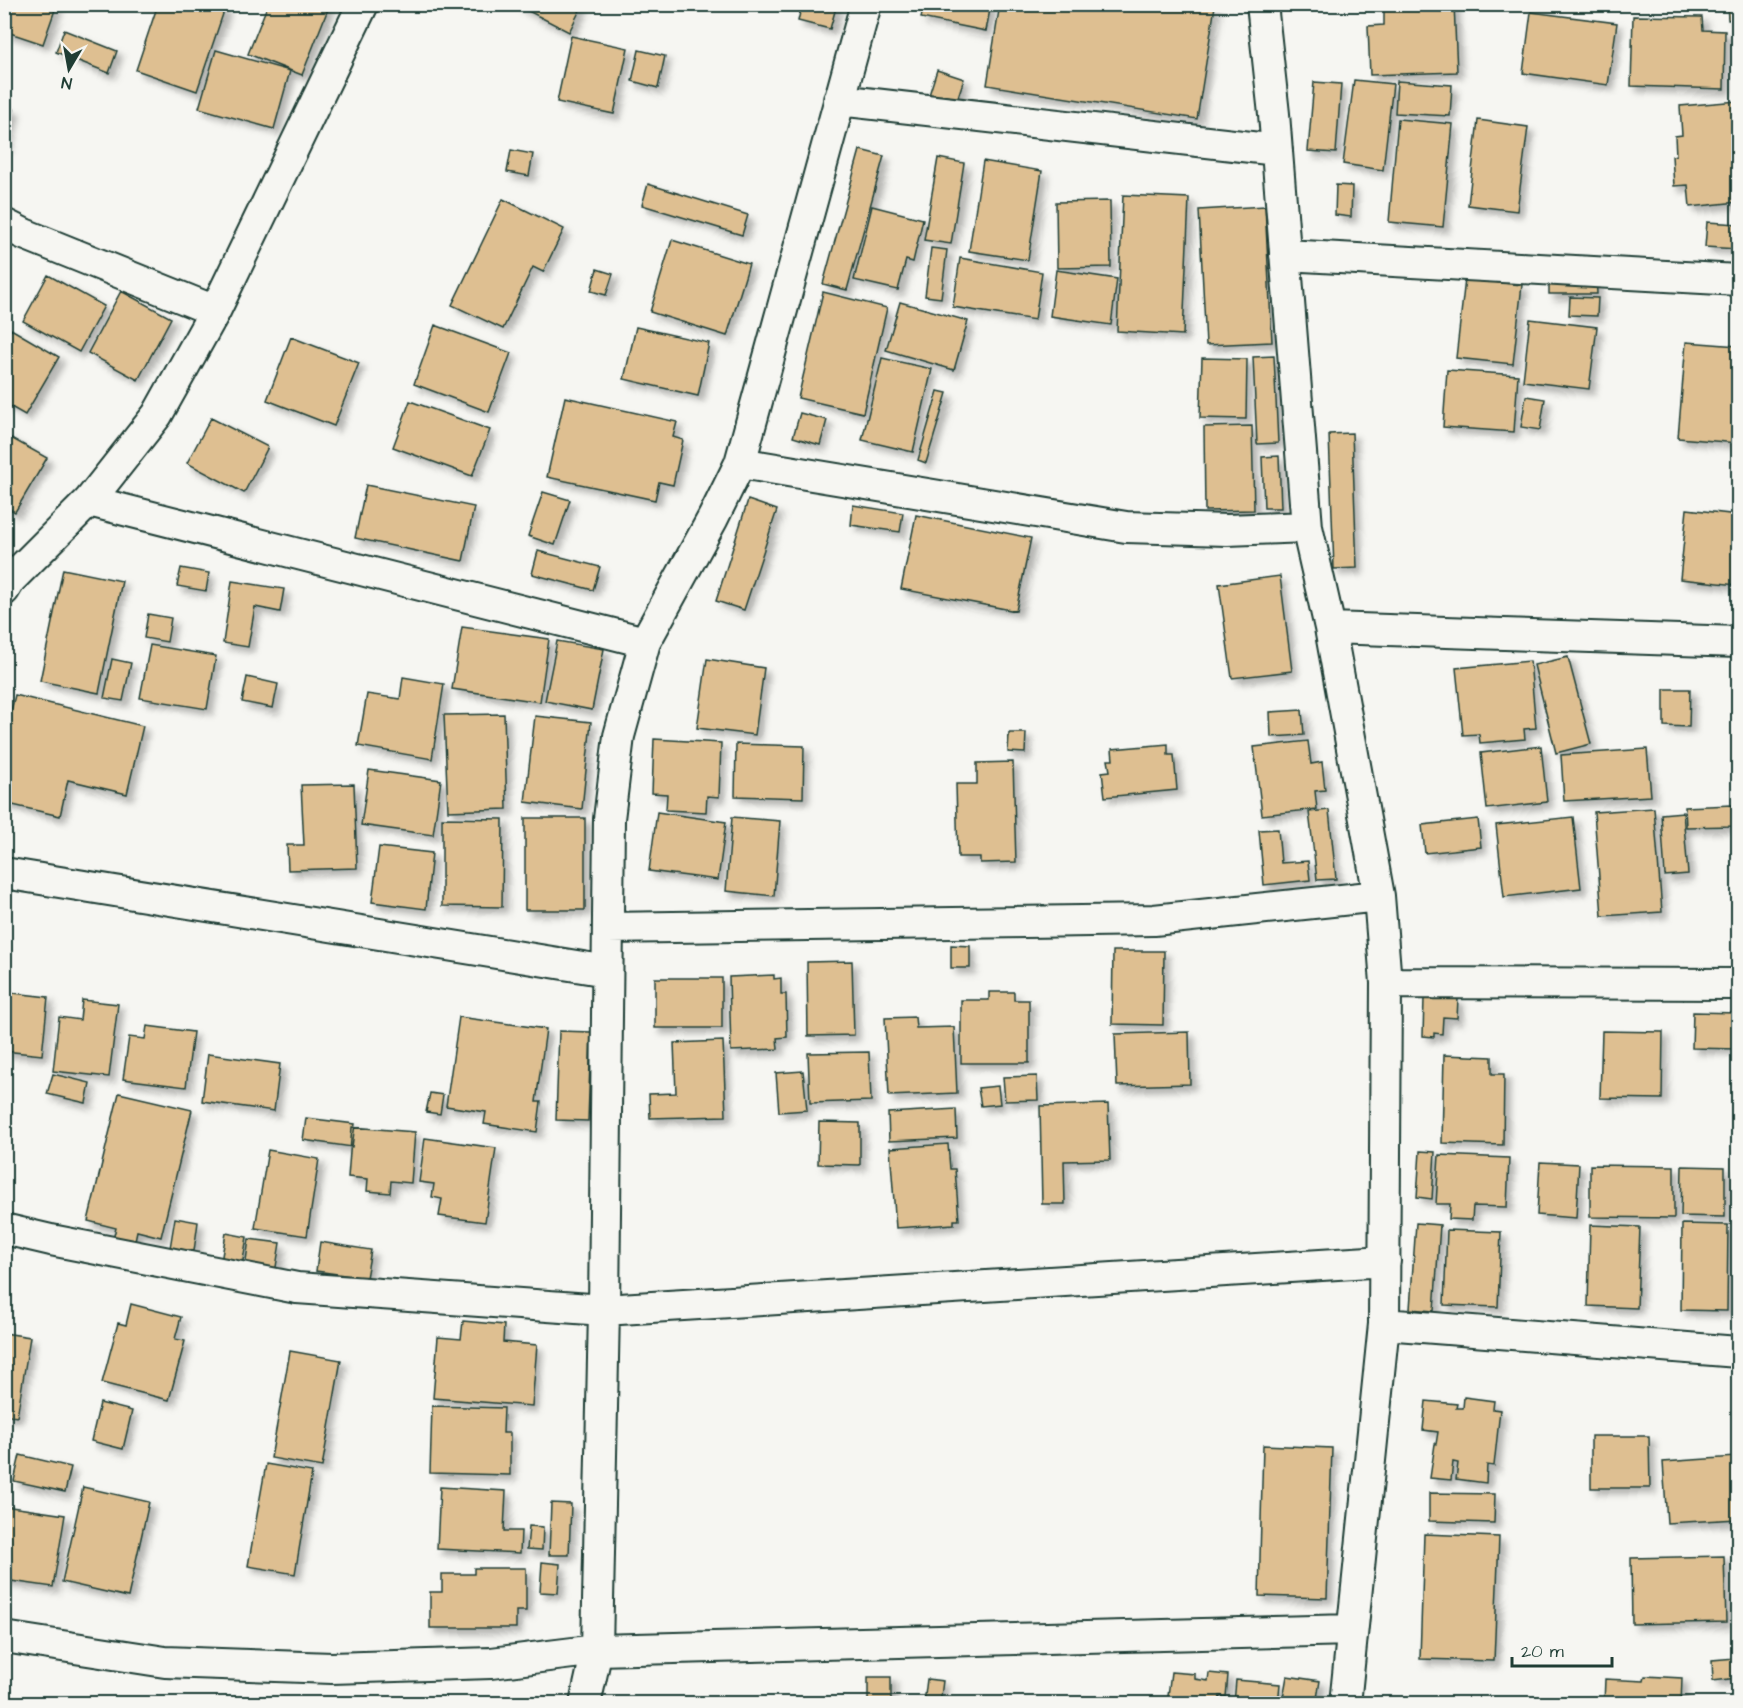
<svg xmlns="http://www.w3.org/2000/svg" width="1743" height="1708" font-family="'Architects Daughter',sans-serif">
	<defs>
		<filter id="shadow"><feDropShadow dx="5.5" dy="5.5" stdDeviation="3" flood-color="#0004"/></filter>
	</defs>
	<rect width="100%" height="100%" fill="#f6f6f2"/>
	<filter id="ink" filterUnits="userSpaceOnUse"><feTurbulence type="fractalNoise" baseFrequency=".0167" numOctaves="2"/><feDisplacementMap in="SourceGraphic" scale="12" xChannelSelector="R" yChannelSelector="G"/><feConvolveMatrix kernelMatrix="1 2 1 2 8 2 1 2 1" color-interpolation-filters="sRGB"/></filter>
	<g filter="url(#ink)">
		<path fill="#debf91" stroke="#1f3d34" stroke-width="1.5" filter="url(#shadow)" d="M4,4H57L43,44L4,31Z
			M158,4H215L225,8L197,91L136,70Z
			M268,4H330L302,75L248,54Z
			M515,4H583L569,32Z
			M802,4H837L830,29L798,21Z
			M924,4H991L986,31L921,18Z
			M1000,4L1215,6L1197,119L987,85Z
			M1454,4L1457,72L1370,75L1368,26L1384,25V5Z
			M1727,4H1738V19L1728,20Z
			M1531,12L1617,23L1608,85L1523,73Z
			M1633,16L1702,17L1703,30L1725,31L1724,89L1631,86Z
			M64,30L117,51L109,73L56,52Z
			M571,36L628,48L614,114L557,102Z
			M216,50L290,71L274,129L199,108Z
			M639,50L665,56L658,88L632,81Z
			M937,70L964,79L956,103L929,95Z
			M1354,80L1393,84L1383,170L1343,164Z
			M1397,81L1452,85L1450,116L1395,113Z
			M1314,82L1341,84L1336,153L1308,151Z
			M1738,101V202L1690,207L1688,185L1674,186L1672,156L1676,155L1675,136L1682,135L1680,106Z
			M4,107L14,109L5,148H4Z
			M1398,119L1453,124L1443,227L1389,222Z
			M1478,120L1528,127L1517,211L1468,205Z
			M511,150L533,154L529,176L507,172Z
			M860,150L884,156L847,290L823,284Z
			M938,158L964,163L951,244L924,240Z
			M983,161L1042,171L1028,260L969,251Z
			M648,184L748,215L742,235L642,205Z
			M1336,185L1352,186L1351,217L1335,215Z
			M1123,195L1189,198L1183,335L1117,331Z
			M503,199L564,229L543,272L533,267L503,329L452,305Z
			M1110,201L1111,267L1057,268L1056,202Z
			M872,206L923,219L913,262L906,260L898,290L854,280Z
			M1265,206L1272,342L1206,345L1199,210Z
			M1707,222L1738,224V249L1705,247Z
			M672,240L749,264L727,336L650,312Z
			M931,248L947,250L941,298L925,296Z
			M960,258L1042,272L1035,320L953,307Z
			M597,269L613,274L606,295L591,291Z
			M1056,270L1117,279L1111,325L1050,316Z
			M1596,273L1597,294H1549V274Z
			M48,275L104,306L79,352L23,321Z
			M1465,279L1522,285L1513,364L1456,358Z
			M121,291L171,318L138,380L88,353Z
			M823,292L887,308L863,413L798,398Z
			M1570,297L1598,298L1597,316L1569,315Z
			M900,302L968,321L954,370L886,350Z
			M1530,319L1597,327L1589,389L1523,381Z
			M435,325L511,353L489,412L414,384Z
			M636,327L709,343L698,396L624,379Z
			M11,329L59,357L25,415L4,403V339Z
			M291,337L359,363L334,426L267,400Z
			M1686,342L1738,346V443L1678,438Z
			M1274,356L1278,443L1257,444L1253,357Z
			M882,358L932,369L913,452L862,440Z
			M1202,358L1247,359L1246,419L1200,418Z
			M1447,370L1518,375L1514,432L1443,427Z
			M938,391L947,393L926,463L918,460Z
			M1526,396L1545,399L1540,430L1521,427Z
			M565,397L677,422L673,437L683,440L673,485L659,482L655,500L547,477Z
			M410,401L490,430L472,476L393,447Z
			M800,413L827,420L820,445L793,437Z
			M211,418L268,447L244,493L187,463Z
			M1252,426L1254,510L1205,511L1204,427Z
			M1352,433L1357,568L1334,569L1329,434Z
			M4,434L47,458L15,512L4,506Z
			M1279,456L1281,508H1264L1262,457Z
			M366,485L474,507L463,561L355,538Z
			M543,492L570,500L555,545L528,536Z
			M748,500L777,510L744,610L716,601Z
			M853,505L903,513L900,532L851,525Z
			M1687,509L1738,515V569L1737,585L1680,579Z
			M916,515L1031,538L1016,611L901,589Z
			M538,551L600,567L593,590L532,574Z
			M181,568L209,573L206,591L177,586Z
			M63,569L122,581L99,693L40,681Z
			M1280,576L1292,671L1232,678L1219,584Z
			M232,581L284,589L280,612L255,607L248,647L223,643Z
			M148,614L171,618L167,642L144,638Z
			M462,627L549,639L540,702L452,689Z
			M557,641L604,649L592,710L545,701Z
			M150,645L216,656L207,709L140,698Z
			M1568,657L1591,744L1556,753L1534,665Z
			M112,659L131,663L123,701L104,698Z
			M707,659L764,668L755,735L697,728Z
			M1530,661L1536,728L1524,729L1525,739L1480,743L1479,734L1463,735L1456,668Z
			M247,677L278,684L273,708L242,702Z
			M403,677L444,684L432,759L358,746L367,694L400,699Z
			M1664,689H1690L1689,727L1664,726Z
			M15,695L143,726L127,794L68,780L60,816L4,803V738Z
			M1302,710L1304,735L1271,737L1270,712Z
			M504,714L507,809L448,811L444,715Z
			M535,716L591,722L582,809L525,802Z
			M1009,733H1026L1025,753L1008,752Z
			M654,739L721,743L719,797L707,796L706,812L666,810L667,794L652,793Z
			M1308,741L1311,764L1322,762L1325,790L1315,791L1317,809L1262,815L1254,747Z
			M736,744L804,746L803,798L735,796Z
			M1168,744V755H1174L1177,790L1105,797L1102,772L1110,771L1108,760H1113L1112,749Z
			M1541,746L1547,802L1487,809L1481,753Z
			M1647,749L1651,796L1564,801L1561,755Z
			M1013,762L1016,862L980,863V857H958L956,784H977V763Z
			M369,770L441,780L433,835L361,825Z
			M354,784L357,868L288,870L287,845H304L301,785Z
			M1732,805L1733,826L1686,827L1685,807Z
			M1654,808L1662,912L1602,916L1594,812Z
			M1329,810L1336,879L1317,880L1309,812Z
			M657,812L726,822L718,880L649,871Z
			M1683,812L1688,874L1665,876L1661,814Z
			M732,817L780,821L774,896L726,891Z
			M1573,817L1581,888L1504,897L1496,825Z
			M442,818L503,819L502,907L442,906Z
			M525,818H585V910H525Z
			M1478,819L1481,847L1425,853L1422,825Z
			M1278,829L1281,863L1308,861L1310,880L1264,885L1259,830Z
			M379,847L432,853L426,909L372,902Z
			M951,945L970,946V968H951Z
			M1113,951H1164L1163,1025L1112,1024Z
			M852,961L854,1035L808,1036L807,962Z
			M774,975V979L781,978V994H786L787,1037L777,1038L778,1049L731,1051L729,977Z
			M655,978H722V1028H655Z
			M4,992L48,997L42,1055L4,1051Z
			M989,992H1014V1000H1029V1063H961V1000H989Z
			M1424,998L1458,999L1457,1018L1443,1017L1442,1034L1434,1033V1037L1423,1036Z
			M82,1000L118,1004L109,1077L53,1071L59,1017L80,1020Z
			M1693,1012L1738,1013V1049L1692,1048Z
			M459,1017L546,1029L536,1102H541L537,1132L484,1124L486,1112L446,1106Z
			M915,1017L916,1028L954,1027L957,1093L889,1096L885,1018Z
			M147,1026L193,1032L186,1087L123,1079L129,1037L145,1039Z
			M559,1031L591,1032L588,1121L556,1120Z
			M1602,1031L1663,1032L1662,1099L1600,1098Z
			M1189,1032L1190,1084L1117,1086L1115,1034Z
			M723,1041L726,1116L650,1118L649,1094L676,1093L674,1043Z
			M869,1052L871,1101L810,1103L808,1053Z
			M208,1054L280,1064L274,1111L202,1101Z
			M1444,1055L1492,1057V1074H1504L1503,1145L1442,1143Z
			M803,1071L807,1110L779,1112L776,1073Z
			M53,1074L90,1083L86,1103L47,1094Z
			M1037,1076L1038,1100L1005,1101L1003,1077Z
			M998,1086L1000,1104L981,1106L978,1088Z
			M119,1093L192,1110L161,1237L137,1231L134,1245L113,1239L116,1228L88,1221Z
			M430,1093L443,1095L440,1114L426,1112Z
			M1108,1104L1110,1160L1064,1161L1065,1204H1042L1040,1106Z
			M956,1109L957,1138L889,1141L888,1113Z
			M306,1118L355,1124L352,1147L303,1140Z
			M819,1122L860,1123V1165L818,1164Z
			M352,1127L415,1132L411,1183L391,1181L390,1193L367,1191L368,1179L348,1177Z
			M425,1138L496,1148L485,1222L439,1216L442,1199L432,1197L434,1184L419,1182Z
			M948,1144L950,1169H955L959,1220H954V1224L896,1228L890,1148Z
			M268,1150L319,1159L307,1236L255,1228Z
			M1420,1151L1435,1152L1432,1199L1417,1197Z
			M1439,1155L1509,1158L1507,1207L1473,1206L1472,1220L1449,1219L1450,1204H1436Z
			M1540,1162L1579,1164L1576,1218L1537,1215Z
			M1590,1165L1674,1166V1218L1590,1217Z
			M1682,1166L1725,1167V1217L1681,1216Z
			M175,1218L198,1222L194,1251L170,1248Z
			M1416,1223L1440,1225L1434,1311L1410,1309Z
			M1682,1224L1728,1225L1727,1311L1681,1310Z
			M1590,1225L1640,1227L1637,1308L1588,1306Z
			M1447,1230L1501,1232L1498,1307L1444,1305Z
			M226,1233L247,1237L242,1266L221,1262Z
			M249,1239L280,1243L275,1273L245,1268Z
			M320,1242L371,1250L366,1278L316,1271Z
			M131,1304L181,1317L175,1339L185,1341L169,1400L102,1383L118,1323L126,1325Z
			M463,1321L504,1325L503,1342L537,1345L532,1406L433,1398L438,1337L461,1339Z
			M4,1333L30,1337L17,1417L4,1415Z
			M290,1351L341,1360L322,1467L271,1458Z
			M1734,1375H1738V1400H1733Z
			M1464,1397L1494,1401L1493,1409L1500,1410L1494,1466L1487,1465L1486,1483L1456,1479L1458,1463L1453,1462L1451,1480L1430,1478L1435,1444H1436L1438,1432L1423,1430L1426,1401L1457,1404L1456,1408H1463Z
			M100,1403L132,1411L123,1449L91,1441Z
			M432,1406L504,1408L503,1433H510V1475L430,1473Z
			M1591,1436H1649L1650,1488H1591Z
			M1263,1445L1332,1448L1327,1598L1259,1596Z
			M20,1455L71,1467L65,1492L14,1481Z
			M1736,1457L1738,1519L1667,1523L1663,1462Z
			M266,1464L312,1472L295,1574L248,1566Z
			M83,1487L149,1502L128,1597L62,1582Z
			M440,1487L506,1491L504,1531H521L520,1553L437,1549Z
			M1429,1493L1495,1494L1494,1523L1429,1521Z
			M551,1503L571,1504L569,1555H549Z
			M4,1506L65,1515L53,1587L4,1580Z
			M529,1526L543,1527L542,1550L527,1549Z
			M1424,1534L1499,1537L1494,1661L1420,1659Z
			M1724,1556L1726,1622L1632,1624L1631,1558Z
			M542,1562L560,1564L558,1593L540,1592Z
			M474,1568H526V1611H516V1628H430V1592H442V1574H474Z
			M1735,1658L1737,1678L1713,1681L1712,1660Z
			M1171,1672L1195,1674V1679L1208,1681L1209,1673L1228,1675L1226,1697L1220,1696L1219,1704H1167Z
			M1287,1676L1320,1681L1316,1704H1282Z
			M1645,1676L1682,1678L1681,1704H1604L1605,1679L1644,1681Z
			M868,1677H891V1704H868Z
			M927,1679L943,1681L940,1704H924Z
			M1236,1680L1280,1684L1278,1704H1234Z"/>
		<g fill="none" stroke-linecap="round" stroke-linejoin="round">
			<defs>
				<path id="minor" d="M1262,4L1274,114L1307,527L1330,628L1379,896L1386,983L1384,1324L1345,1704
					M839,100L1277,150
					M4,224L24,234L215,311
					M1285,255L1738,280
					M740,463L1126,527L1227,530L1307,527
					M89,501L645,642
					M4,590L10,580L89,501L157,415L215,311L363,4
					M1330,628L1738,642
					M4,873L607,971
					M608,928L1154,920L1379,896
					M1386,983L1738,984
					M4,1229L51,1240L297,1288L604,1310L1385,1261
					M1384,1324L1738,1352
					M4,1637L165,1662L332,1668L491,1663L597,1650L1352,1630
					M585,1704L597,1650L604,1310L609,819L619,736L645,642L713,518L740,463L866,4"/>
			</defs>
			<use href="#minor" stroke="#1f3d34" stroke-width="34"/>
			<use href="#minor" stroke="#f6f6f2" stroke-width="30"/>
		</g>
	</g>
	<rect width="1743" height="1708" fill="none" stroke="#f6f6f2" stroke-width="24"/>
	<rect x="12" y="12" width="1719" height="1684" fill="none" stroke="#1f3d34" stroke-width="2" filter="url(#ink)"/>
	<g transform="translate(69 69) rotate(190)" stroke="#f6f6f2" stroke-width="4.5" paint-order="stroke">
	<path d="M0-4.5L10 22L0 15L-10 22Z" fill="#1f3d34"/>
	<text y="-9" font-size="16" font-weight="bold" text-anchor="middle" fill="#1f3d34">N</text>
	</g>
	<path d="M1512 1657v9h100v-9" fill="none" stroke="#1f3d34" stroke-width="3"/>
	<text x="1521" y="1657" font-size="18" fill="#1f3d34" stroke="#f6f6f2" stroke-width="4.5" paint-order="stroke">20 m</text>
</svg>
